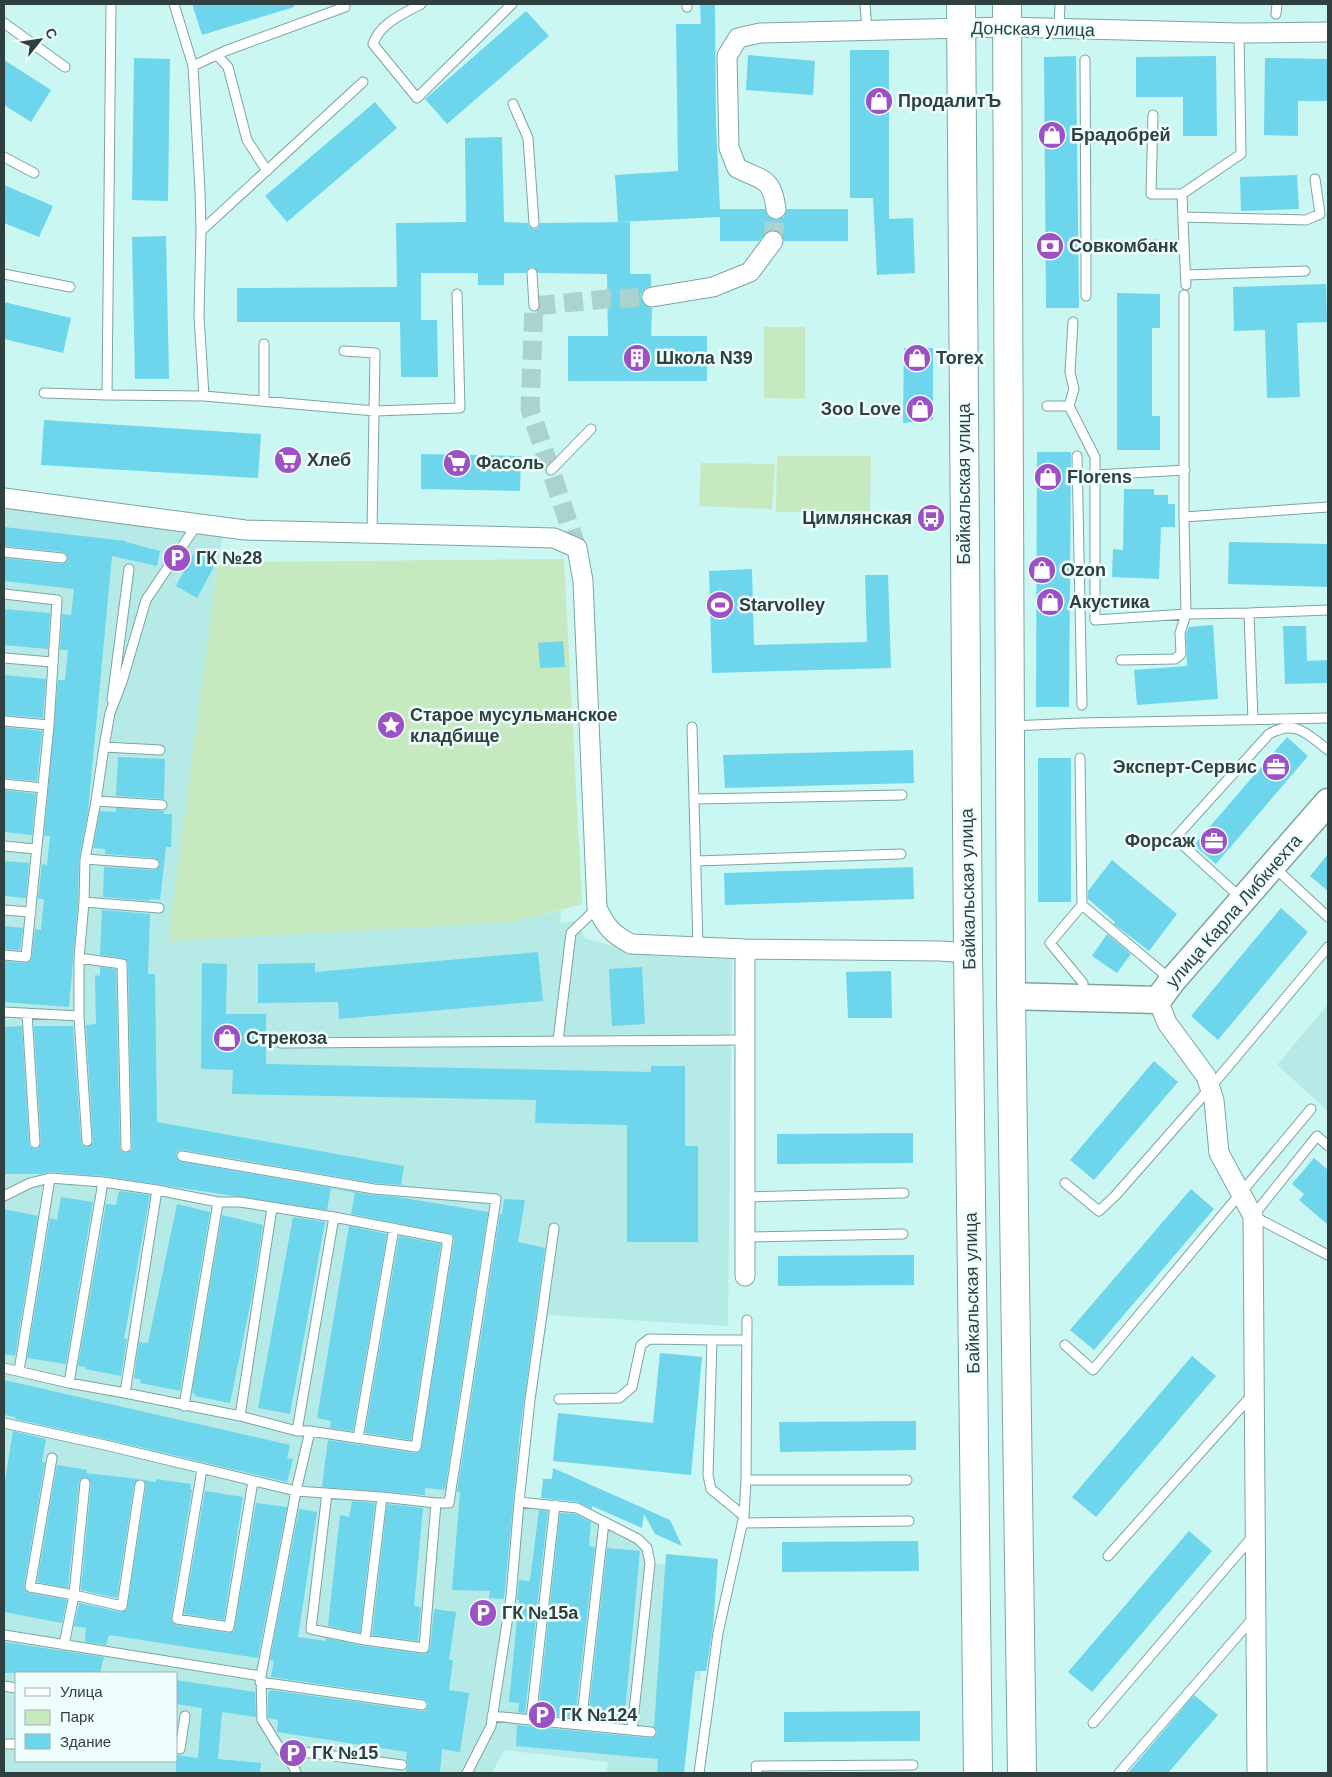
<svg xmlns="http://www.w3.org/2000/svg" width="1332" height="1777" font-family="Arial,sans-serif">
	<rect width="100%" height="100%" fill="#cbf7f3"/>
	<path fill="#b5eae6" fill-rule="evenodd" d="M4,507L223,535L218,562L169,941L513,922L561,910L560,923L575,921L586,939L654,956L732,959L728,1326L548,1315L528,1438L523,1503L563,1508L642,1542L653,1563L706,1568L709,1610L700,1680L686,1679L673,1773H606L608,1762L504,1750L492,1773H4ZM16,1673H176V1761H16Z
		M1328,1004V1111L1277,1065Z"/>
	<path fill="#c6e9c0" d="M764,327H805V399L764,398Z
		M777,456H871L870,512H776Z
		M701,463L775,464L772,509L699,506Z
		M564,559L582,904L513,922L168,941L218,562Z"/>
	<path fill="#6dd5ec" d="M192,4H294V7L202,35Z
		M700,4H715L716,124L720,209H765L768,216L772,219L777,220L784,217L787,209H848V241H784L780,232L774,230L768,231L759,241H720V217L618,222L615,175L678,171L676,24H701Z
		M526,11L549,36L447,124L425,99Z
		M850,50H889V219L913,218L915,273L877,275L873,198H850Z
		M748,55L815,61L813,95L746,90Z
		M1076,56L1079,308H1046L1044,57Z
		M1216,56L1217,136H1183V97H1136V57Z
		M134,58L170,59L168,201L132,200Z
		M1265,58L1328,59V101H1298V136L1264,135Z
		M4,60L51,90L31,122L4,105Z
		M375,102L397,128L287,222L265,196Z
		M502,137L504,222L528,223L529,227L534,229L538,228L540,223L630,222V274H651V286L645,289L641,294V298L644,304L652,308L651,336H707V381H568V336H608L607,274L538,273L535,268L531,267L527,270L526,273H504V285H478V273H421V320H437L438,377H401L400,322H237V288L397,287L396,223L466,222L465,138Z
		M1297,175L1299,209L1241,211L1240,177Z
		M4,185L53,206L39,237L4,223Z
		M166,236L169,379H135L132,237Z
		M1326,284L1327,322L1297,323L1300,397L1267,398L1265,330L1234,331L1233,287Z
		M1117,293L1160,294V328H1152V416H1160V450H1117Z
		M4,302L71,318L63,353L4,339Z
		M904,348H933V420L903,423Z
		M44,420L261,434L258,478L41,465Z
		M1037,452H1071L1069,707H1036Z
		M421,454L521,456L520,491L421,489Z
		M1124,489H1154V495H1168V504H1175V527H1161L1159,579L1112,577L1113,549L1123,550Z
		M4,527L126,541V542L160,551L157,566L112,556L88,811L79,859L78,902L69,1007L4,1002V961L25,963L31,961L35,929L41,930L44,899H38L42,864L47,865L50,836H44L58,680H65L68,650H60L62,614L71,615L74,589L4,581V558L61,564L67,562L68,558L66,553L63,552L4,546Z
		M1229,542L1328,544V587L1228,584Z
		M195,551L216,563L197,598L176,586Z
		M752,569L754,645L867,642L865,575H888L891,668L712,673L709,571Z
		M4,609L50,613L48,649L4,645Z
		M1213,625L1218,699L1137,705L1134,670L1187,666L1186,634L1189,627Z
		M1283,626H1306L1307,661L1328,660V683L1285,684Z
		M563,641L565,667L540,668L538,643Z
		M4,675L46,679L43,718L4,715Z
		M4,727L42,731L37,781L4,778Z
		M1287,737L1308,756L1216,864L1194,845Z
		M913,750L914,783L725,788L723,755Z
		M118,757L165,759L164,799L116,796Z
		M1038,758H1071V902H1038Z
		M4,790L36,794L32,835L4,832Z
		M116,808L164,811V814H172L171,847H166L160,900L150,899V901L103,897L104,867L154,870L157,869L160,865L159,861L155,858L105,854V849L93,848L100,811L116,812Z
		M1328,854V891L1310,876Z
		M1112,860L1177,914L1149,951L1114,924L1115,922L1088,899V891Z
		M4,861L29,863L26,898L4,896Z
		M913,867L914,899L725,905L724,873Z
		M1281,908L1308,932L1218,1040L1191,1016Z
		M102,910L150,914L148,974H155L157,1122L404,1166L401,1185L375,1183L183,1150H179L176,1154L178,1161L373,1195L398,1197L488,1212L445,1490L425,1488V1495L322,1487L328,1440L415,1453L421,1450L454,1240L452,1234L351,1214L355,1193L331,1188L327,1210L103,1176L50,1172L40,1174H4V1027L22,1026L29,1143L30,1147L35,1149L39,1148L41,1143L34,1026H73L81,1141L82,1145L87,1147L93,1143L86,1025L96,1024L95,975L100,976V967L116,969L120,1147L121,1151L126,1153L132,1150L128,964L127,961L123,958L100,955Z
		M4,926L23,928L20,950L4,949Z
		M1107,934L1131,954L1117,973L1092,956Z
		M538,952L543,1001L339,1019L338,1002L258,1003V964L315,963V972Z
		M202,963L227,964L226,1014H266V1064L651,1072V1066H685V1146H698V1242H627V1125L535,1123L536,1100L232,1094L233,1070L201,1069Z
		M642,967L645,1024L612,1026L609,969Z
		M891,971L892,1018H848L846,972Z
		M1154,1061L1178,1082L1094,1180L1070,1160Z
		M913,1133V1163L777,1164V1134Z
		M1314,1158L1328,1170V1225L1299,1200L1304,1194L1292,1184Z
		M1191,1189L1214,1209L1094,1350L1070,1330Z
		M119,1191L150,1195L124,1339H127L121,1376L85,1369L86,1367L78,1366L106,1204L116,1205Z
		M61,1197L93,1202L66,1364L27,1358L50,1218L57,1220Z
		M504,1199L525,1200L518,1242L545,1248L520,1430L504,1599L489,1598L490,1591L452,1590L460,1492H457L500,1214H502Z
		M177,1204L210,1212L180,1391L140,1383L141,1380L134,1378L139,1342L148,1343Z
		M4,1209L38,1216L15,1356L4,1354Z
		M222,1215L263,1225L252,1296L230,1403L195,1396L196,1394L192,1393Z
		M293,1217L325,1222L290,1414L258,1408Z
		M349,1226L387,1234L353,1431L330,1428L331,1421L317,1418Z
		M399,1236L441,1244L411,1440L365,1433Z
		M914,1255V1285L778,1286V1256Z
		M660,1353L702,1357L691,1475L553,1461L558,1413L653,1423Z
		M1192,1356L1216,1376L1096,1517L1072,1497Z
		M4,1380L290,1445L287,1458L293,1459L287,1482L106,1439L15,1419V1417L4,1415Z
		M916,1421V1450L780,1452L779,1422Z
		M13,1431L46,1439L42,1462H45L24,1586L26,1591L29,1593L67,1600L62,1623L4,1612V1487Z
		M57,1465L87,1470L86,1473L138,1479L134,1484L117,1598L81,1590L91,1484L90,1480L86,1477L82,1478L79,1482L68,1588L37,1582Z
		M553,1468L670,1520L682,1546L655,1534L644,1514L642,1528L592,1506V1509L578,1502L541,1498L543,1479H552Z
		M156,1479L191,1484L190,1489H192L171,1618L173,1624L176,1625L228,1633L234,1631L256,1503L287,1507L258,1658L109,1635L106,1645L85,1642L86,1628L74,1626L79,1603L121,1612L127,1610L146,1486L144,1480L156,1482Z
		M205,1491L243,1497L224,1620L184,1614Z
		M352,1501L375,1503L360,1633L328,1626L340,1515L349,1517Z
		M387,1504L423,1508L414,1606L421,1607L418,1641L372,1635Z
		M299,1509L317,1512L298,1637L326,1641V1638L364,1646L426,1654L430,1649L434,1609L456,1612L449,1660H453L449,1690L469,1693L460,1752L442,1749L440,1773H405L408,1765L406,1760L407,1752L277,1732L278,1720L268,1718V1694L270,1690L421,1711H425L428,1706V1702L423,1699L271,1677L274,1661L270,1660Z
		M539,1510L548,1511L525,1713L518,1712L519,1703L509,1702L519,1600H517L519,1580L530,1581Z
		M560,1513L575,1514L591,1522L589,1546L595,1547L575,1718L538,1714Z
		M1189,1531L1212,1551L1092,1692L1068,1672Z
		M918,1541L919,1571L782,1572V1542Z
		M607,1548L640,1551L624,1723L588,1719Z
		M666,1554L718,1559L713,1627L706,1671H695L684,1773H657L658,1759L516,1746L517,1725L650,1738L656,1736L657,1730L654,1727Z
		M4,1642L104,1657L100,1673H4Z
		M176,1680L255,1692L256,1717L222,1712L218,1759L261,1763L260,1773H176V1755L198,1758L202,1708L176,1704Z
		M1194,1695L1218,1715L1168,1773H1128Z
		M920,1711V1741L784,1742V1712Z"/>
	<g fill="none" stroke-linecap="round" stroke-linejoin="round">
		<path stroke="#acd2cf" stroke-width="19" stroke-dasharray="19 9" stroke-linecap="butt" d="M773,241L776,209
			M577,548L530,409L534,306L607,299L652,297"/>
		<defs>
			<path id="lane" d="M174,4L193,66L200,191L201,231L199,316L204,396
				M421,4C403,14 380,23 373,44L417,98L512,4
				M865,4L867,30
				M687,7V4
				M1276,14L1277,4
				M4,23L65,67
				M1059,29L1060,4
				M217,55L228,67L247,140L267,171
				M1085,60L1086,246L1184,245L1182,194L1241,154L1239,33
				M193,66L225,51L345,7
				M513,104L528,138L534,223
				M1153,115L1151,194H1182
				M4,157L34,173
				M1183,217L1306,220L1320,214L1315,179
				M201,231L363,82
				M1184,245L1186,285
				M1086,246V296
				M532,273L534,306
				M4,274L70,287
				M1186,275L1305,271
				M1184,295V517
				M1073,322L1070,372L1074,389L1069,406L1095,457V620L1186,614L1249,613
				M264,344V401
				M344,351L375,353L372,533
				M44,393L107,395L111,4
				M107,395L204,396L375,411L460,408L457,294
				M1047,406H1069
				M1077,456L1082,705
				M551,470L591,429
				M1095,475L1185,470
				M4,552L62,558
				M4,594L57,600L49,725L26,957L4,955
				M4,658L52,662
				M1121,660L1175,659L1181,654L1180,633L1186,614L1184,517L1328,507
				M112,700L129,569
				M1253,720L1249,613L1328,610
				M4,721L49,725
				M1013,726L1081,723L1328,718
				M692,727L698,947
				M104,747L160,750
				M1080,758L1082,905L1050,943L1083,983V997
				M4,784L43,788
				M694,799L902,795
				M96,801L162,805
				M4,846L36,849
				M85,859L154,864
				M696,861L901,854
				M1274,867L1328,917
				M1241,898L1175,838L1269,734C1296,719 1307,734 1328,750
				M84,902L159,908
				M1082,905L1170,979
				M4,910L31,912
				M79,958L122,964L126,1147
				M4,1012L79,1016
				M27,1013L35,1143
				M558,1041L571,933L597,908
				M281,1043L744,1040
				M87,1141L79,1016V958L84,902L85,859L96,801L104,747L110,713L122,682L146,600L198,523
				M1328,1146L1317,1136L1253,1216L1328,1255
				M182,1156L374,1189L496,1199L449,1503H436L424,1648L365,1640L311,1629L327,1493
				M1065,1183L1099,1211L1115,1196L1210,1088L1328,947
				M4,1196L30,1183L50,1178L103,1182L157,1190L218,1202H240L334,1217L448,1239L416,1447L310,1431H297L240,1416L125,1393L69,1383L4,1368
				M745,1197L904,1193
				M745,1237L903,1234
				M712,1340H747
				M1065,1345L1093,1370L1311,1109
				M19,1371L50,1178
				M69,1383L103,1182
				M125,1393L157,1190
				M559,1399L619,1398L632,1387L641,1345L649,1339L712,1340L708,1475L711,1489L744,1516
				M184,1406L218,1202
				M240,1416L272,1208
				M4,1423L105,1445L296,1491L382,1497L436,1503
				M297,1431L334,1217
				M358,1438L394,1228
				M52,1458L30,1587L74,1595L122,1606L140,1485
				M202,1469L177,1619L229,1627L253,1481
				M746,1480H907
				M519,1502L577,1508L638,1539L647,1548L650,1563L632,1730
				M742,1523L909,1521
				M1108,1556L1252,1395
				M4,1635L261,1676L262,1720L280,1749L294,1767L296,1773
				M365,1640L382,1497
				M64,1645L74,1595L85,1483
				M261,1676L296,1491L310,1431
				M260,1682L422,1705
				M4,1686L16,1688
				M492,1716L651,1732
				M531,1720L555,1505
				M1093,1723L1253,1536
				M581,1725L604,1522
				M4,1744H16
				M176,1748L180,1749L185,1716
				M280,1749L402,1765
				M467,1773L491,1726L511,1597L519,1502L530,1400L554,1228
				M699,1773L718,1633L744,1516L746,1480L747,1320
				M757,1773L756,1766L913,1765
				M1119,1773L1254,1617"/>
			<path id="street" d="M776,209C772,177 763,181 737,168L729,148L727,56L738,38L760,33L1007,27L1239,33L1328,32
				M652,297L713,287L750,272L773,241
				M4,498L245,530L554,538L577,548L583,581L597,908C606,927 612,934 631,944L745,949L940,951L968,953
				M1158,1000L1167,1023L1206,1076L1214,1100L1219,1153L1253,1216L1257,1773
				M745,1276V949"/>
			<path id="secondary" d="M1011,996L1158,1000L1172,981L1328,802"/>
			<path id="primary" d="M961,4L968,953L978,1773
				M1007,4L1011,996L1022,1773"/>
		</defs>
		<use href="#lane" stroke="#7ca5a2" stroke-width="11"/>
		<use href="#street" stroke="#7ca5a2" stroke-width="21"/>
		<use href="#secondary" stroke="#7ca5a2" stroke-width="29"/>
		<use href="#primary" stroke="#7ca5a2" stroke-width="30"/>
		<use href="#lane" stroke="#fff" stroke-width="9"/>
		<use href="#street" stroke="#fff" stroke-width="19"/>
		<use href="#secondary" stroke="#fff" stroke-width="26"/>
		<use href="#primary" stroke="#fff" stroke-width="28"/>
	</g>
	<defs>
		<symbol id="shop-disc" viewBox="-11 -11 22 22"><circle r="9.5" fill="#9c51c4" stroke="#edfefd"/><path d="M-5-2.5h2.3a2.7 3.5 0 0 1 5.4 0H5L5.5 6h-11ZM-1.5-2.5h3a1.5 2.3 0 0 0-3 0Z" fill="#fff"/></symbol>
		<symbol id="bank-disc" viewBox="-11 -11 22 22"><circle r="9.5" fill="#9c51c4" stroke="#edfefd"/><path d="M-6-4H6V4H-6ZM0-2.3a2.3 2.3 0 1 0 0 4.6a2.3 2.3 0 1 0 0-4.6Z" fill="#fff"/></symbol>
		<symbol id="building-disc" viewBox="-11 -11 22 22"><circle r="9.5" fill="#9c51c4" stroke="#edfefd"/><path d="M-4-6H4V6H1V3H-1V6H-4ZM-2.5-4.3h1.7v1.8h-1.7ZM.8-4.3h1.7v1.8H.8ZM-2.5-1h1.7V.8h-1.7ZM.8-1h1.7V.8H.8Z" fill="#fff"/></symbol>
		<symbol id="supermarket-disc" viewBox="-11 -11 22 22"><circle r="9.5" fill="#9c51c4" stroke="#edfefd"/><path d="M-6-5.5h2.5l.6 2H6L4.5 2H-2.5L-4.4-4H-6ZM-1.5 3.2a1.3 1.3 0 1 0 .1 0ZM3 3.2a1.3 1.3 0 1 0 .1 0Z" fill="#fff"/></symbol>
		<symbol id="bus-disc" viewBox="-11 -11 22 22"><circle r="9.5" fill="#9c51c4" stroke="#edfefd"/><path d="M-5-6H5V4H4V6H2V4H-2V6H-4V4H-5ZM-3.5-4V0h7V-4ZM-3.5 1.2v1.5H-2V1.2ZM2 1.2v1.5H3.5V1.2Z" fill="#fff"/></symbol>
		<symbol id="parking-disc" viewBox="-11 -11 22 22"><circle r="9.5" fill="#9c51c4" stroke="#edfefd"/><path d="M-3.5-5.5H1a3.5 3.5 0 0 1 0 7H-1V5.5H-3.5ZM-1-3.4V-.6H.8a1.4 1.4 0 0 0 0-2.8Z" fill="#fff"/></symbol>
		<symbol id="stadium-disc" viewBox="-11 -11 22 22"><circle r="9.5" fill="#9c51c4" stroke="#edfefd"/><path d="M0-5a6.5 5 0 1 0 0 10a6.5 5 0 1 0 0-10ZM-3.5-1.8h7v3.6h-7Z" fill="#fff"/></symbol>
		<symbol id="sight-disc" viewBox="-11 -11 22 22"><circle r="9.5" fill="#9c51c4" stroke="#edfefd"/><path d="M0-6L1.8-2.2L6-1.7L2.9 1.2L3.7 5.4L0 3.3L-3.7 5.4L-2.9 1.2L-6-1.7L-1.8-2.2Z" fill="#fff"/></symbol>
		<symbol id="office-disc" viewBox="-11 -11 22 22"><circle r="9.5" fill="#9c51c4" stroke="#edfefd"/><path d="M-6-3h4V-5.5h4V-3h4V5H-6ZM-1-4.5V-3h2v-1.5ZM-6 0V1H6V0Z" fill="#fff"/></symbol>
	</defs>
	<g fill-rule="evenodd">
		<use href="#shop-disc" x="863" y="85" width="32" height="32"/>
		<use href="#shop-disc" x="1036" y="119" width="32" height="32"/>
		<use href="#bank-disc" x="1034" y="230" width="32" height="32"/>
		<use href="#building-disc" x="621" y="342" width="32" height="32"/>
		<use href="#shop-disc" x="901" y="342" width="32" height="32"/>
		<use href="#shop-disc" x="904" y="393" width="32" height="32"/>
		<use href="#supermarket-disc" x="272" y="444" width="32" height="32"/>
		<use href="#supermarket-disc" x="441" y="447" width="32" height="32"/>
		<use href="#shop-disc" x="1032" y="461" width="32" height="32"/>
		<use href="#bus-disc" x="915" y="502" width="32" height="32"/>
		<use href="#parking-disc" x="161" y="542" width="32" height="32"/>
		<use href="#shop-disc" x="1026" y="554" width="32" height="32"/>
		<use href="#shop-disc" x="1034" y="586" width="32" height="32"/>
		<use href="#stadium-disc" x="704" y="589" width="32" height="32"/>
		<use href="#sight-disc" x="375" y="709" width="32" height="32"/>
		<use href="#office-disc" x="1260" y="751" width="32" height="32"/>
		<use href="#office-disc" x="1198" y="825" width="32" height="32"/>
		<use href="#shop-disc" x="211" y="1022" width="32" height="32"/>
		<use href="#parking-disc" x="467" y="1597" width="32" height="32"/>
		<use href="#parking-disc" x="526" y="1699" width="32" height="32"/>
		<use href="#parking-disc" x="277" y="1737" width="32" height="32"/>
	</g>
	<g text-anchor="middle" stroke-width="5" stroke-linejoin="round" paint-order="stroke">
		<g font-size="18" fill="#2f403f" stroke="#edfefd">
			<text transform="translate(1033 29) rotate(1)" y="6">Донская улица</text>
			<text transform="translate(964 484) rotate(-90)" y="6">Байкальская улица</text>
			<text transform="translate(968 889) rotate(-91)" y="6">Байкальская улица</text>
			<text transform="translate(1234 911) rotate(-49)" y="6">улица Карла Либкнехта</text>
			<text transform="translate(972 1293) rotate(-91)" y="6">Байкальская улица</text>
		</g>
		<g font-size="18" font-weight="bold" fill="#2f403f" stroke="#edfefd" text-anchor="start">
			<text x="898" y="107">ПродалитЪ</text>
			<text x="1071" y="141">Брадобрей</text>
			<text x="1069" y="252">Совкомбанк</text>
			<text x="656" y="364">Школа N39</text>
			<text x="936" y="364">Torex</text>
			<text x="901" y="415" text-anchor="end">Зоо Love</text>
			<text x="307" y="466">Хлеб</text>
			<text x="476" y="469">Фасоль</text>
			<text x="1067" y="483">Florens</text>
			<text x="912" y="524" text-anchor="end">Цимлянская</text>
			<text x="196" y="564">ГК №28</text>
			<text x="1061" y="576">Ozon</text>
			<text x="1069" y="608">Акустика</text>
			<text x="739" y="611">Starvolley</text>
			<text x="410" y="721">Старое мусульманское<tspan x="410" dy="21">кладбище</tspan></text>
			<text x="1257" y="773" text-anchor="end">Эксперт-Сервис</text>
			<text x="1195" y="847" text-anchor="end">Форсаж</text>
			<text x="246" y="1044">Стрекоза</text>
			<text x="502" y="1619">ГК №15а</text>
			<text x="561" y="1721">ГК №124</text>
			<text x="312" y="1759">ГК №15</text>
		</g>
	</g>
	<rect width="1332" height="1777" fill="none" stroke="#2f403f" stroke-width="10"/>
	<rect x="15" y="1672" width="162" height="90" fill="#edfefd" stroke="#a1b2b1"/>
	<rect x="25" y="1688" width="25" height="8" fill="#ffffff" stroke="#a1b2b1"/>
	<text x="60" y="1697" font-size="15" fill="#2f403f">Улица</text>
	<rect x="25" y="1710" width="25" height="15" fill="#c6e9c0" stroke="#a1b2b1"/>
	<text x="60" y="1722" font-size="15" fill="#2f403f">Парк</text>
	<rect x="25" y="1734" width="25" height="15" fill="#6dd5ec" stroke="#a1b2b1"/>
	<text x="60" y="1747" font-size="15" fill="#2f403f">Здание</text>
	<g transform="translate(40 40) rotate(60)" stroke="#edfefd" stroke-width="4" paint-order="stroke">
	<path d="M0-4L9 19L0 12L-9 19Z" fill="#2f403f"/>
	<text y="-8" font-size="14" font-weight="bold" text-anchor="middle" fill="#2f403f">С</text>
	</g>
</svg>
